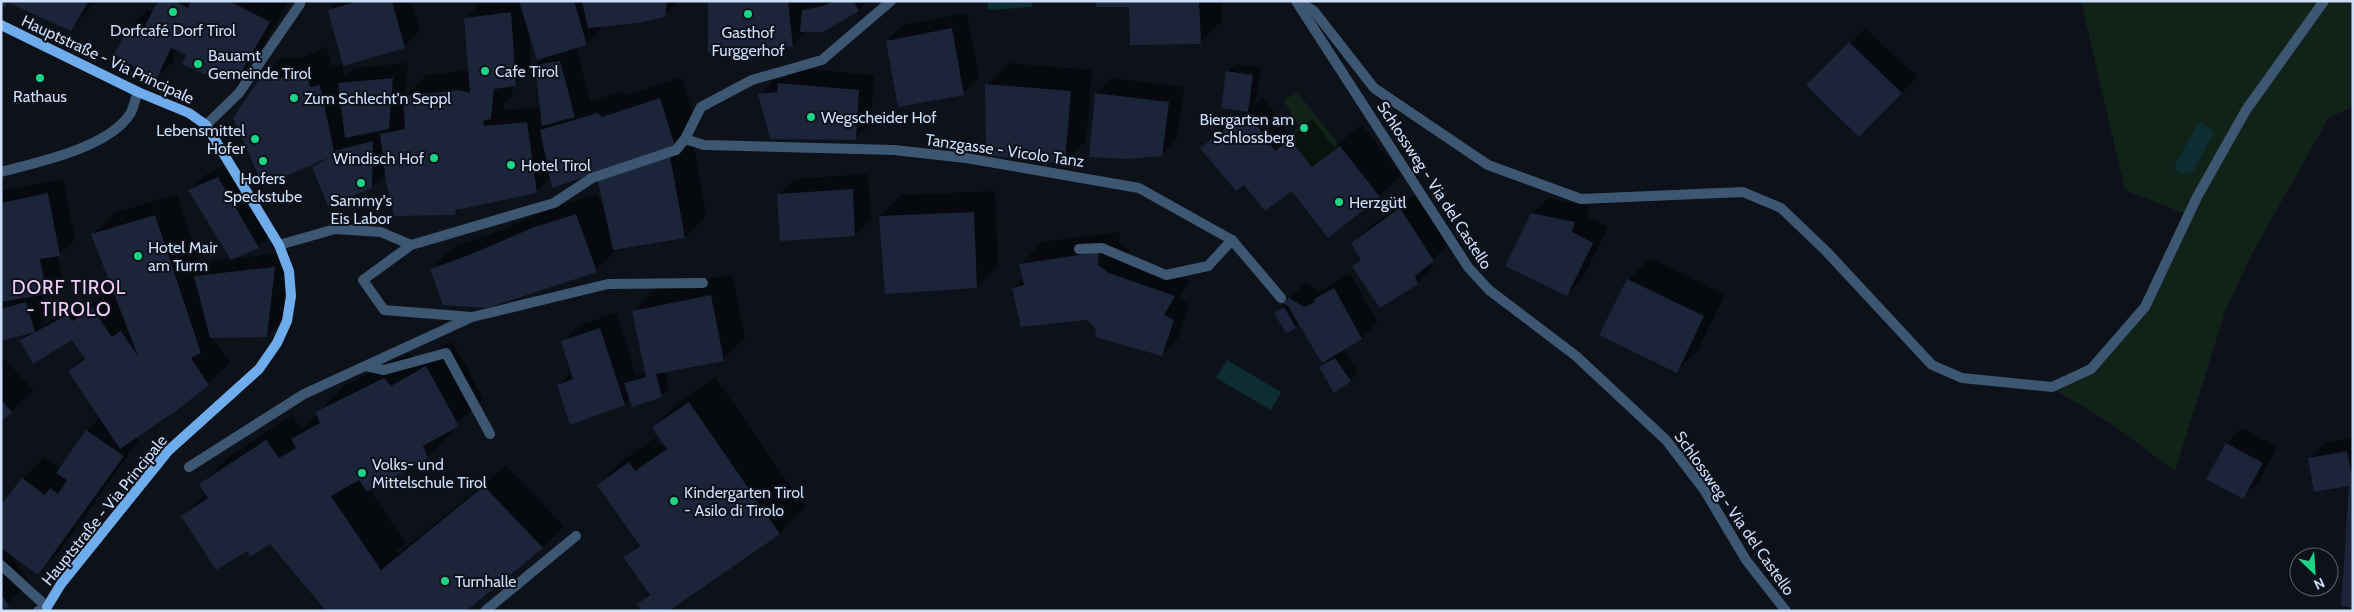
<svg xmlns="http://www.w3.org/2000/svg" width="2354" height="612" font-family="Cabin,sans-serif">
	<rect width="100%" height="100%" fill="#0d1119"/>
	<path fill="#112219" d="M2081,1H2353V107L2329,117L2251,256L2226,309L2175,471L2110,423L2052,388L2092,370L2145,308L2188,215L2125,190Z
		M1297,92L1340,146L1312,167L1290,139L1298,125L1284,101Z"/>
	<path fill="#0d2d32" d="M988,1H1032V7L988,10Z
		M2199,121L2214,132L2193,172L2183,174L2173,169Z
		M1227,360L1281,392L1271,410L1216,378Z"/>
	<path fill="#0007" fill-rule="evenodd" d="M1,1H96L70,30L9,2L5,6Z
		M159,1H289L258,56L236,77L225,72L218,79L187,54L177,50L172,63L156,78L131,26L147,10L153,13Z
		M338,1H411L420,31L404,46L342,65L344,78L355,68L408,63L405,96L426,75L470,70L465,18L481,3L678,1L664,15L601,25L602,28L587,44L576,47L590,101L620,92L624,96L681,77L696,123L692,135L706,215L685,237L617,248L596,271L431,269L452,248L492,234L555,207L597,194L607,214L618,164L551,177L536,192L461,208L455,214L386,173L372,187L314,168L321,160L261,79L283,57L299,59L327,47L332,66L344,64L329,10ZM529,31L546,56L536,66L541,107L504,110V104L512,96L513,85L531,69Z
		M710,1H866L867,2L859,10L823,31L807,30L792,45Z
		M1097,1H1221L1222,21L1200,43L1130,6Z
		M967,13L979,78L963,94L887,41L903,25Z
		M1865,28L1917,77L1859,135L1808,85Z
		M1008,63L1092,70L1086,141L1064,162L987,84Z
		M1236,64L1261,67L1255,104L1264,97L1291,137L1312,119L1334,147L1362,125L1401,175L1379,196L1246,185L1202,148L1218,132L1247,111L1227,72Z
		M795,68L874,75L871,123L855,138L760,95L775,79L785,78Z
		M1111,78L1184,87L1177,139L1161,155L1096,93Z
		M233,162L273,231L258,247L232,259L290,252L282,320L267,336L213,339L230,362L208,384L135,437L139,440L59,552L37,573L9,553L30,583L1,609V507L23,479L44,457L60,469L87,431L100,417L69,371L84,356L72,338L21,340L29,332L1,340V191L63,179L75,239L58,255L62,277L43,293L50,315L38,328L76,308L80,313L113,289L92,235L114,213L177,194L202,271L211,261L232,259L190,190L205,175ZM97,304L98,306L88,313V310Z
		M868,174L871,219L855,235L778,195L794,179Z
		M995,191L998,265L977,287L880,216L901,195Z
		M1416,193L1448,244L1431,262L1433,267L1417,283L1354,266L1361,258L1352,244L1368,228Z
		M1548,198L1590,206L1587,217L1608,227L1582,279L1567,294L1532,214Z
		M1120,232L1119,244L1130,251L1126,258L1189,280L1179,299L1189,304L1178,338L1162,354L1013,289L1024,278L1021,264L1042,242Z
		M1650,258L1725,295L1698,350L1677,371L1628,280Z
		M1350,273L1377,322L1362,338L1342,349L1358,372L1351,380L1321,367L1331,357L1299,323L1295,327L1276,313L1305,283L1320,292Z
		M732,274L745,338L723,360L665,372L669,388L661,396L630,398L624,404L558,386L572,372L563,342L578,326L616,313L636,375L646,372L634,311L655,289Z
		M452,341L484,399L452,428L453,431L427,457L369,489L405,543L397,551L399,553L506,466L564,526L543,547L464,611L270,542L247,550L183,516L206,493L201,484L226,459L292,415L302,429L343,386L410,353L418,361Z
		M1,355L33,390L1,421Z
		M715,377L805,507L780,533L667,611L639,604L650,593L625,557L639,543L599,485L624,459L655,438L661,446L665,444L654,427L679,402Z
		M2242,428L2277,447L2259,482L2243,497L2227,444Z
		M2353,438V484L2310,459L2325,443Z"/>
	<path fill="#1b2438" d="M1,1H89L71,31L7,2L5,7L1,6Z
		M158,1H174L188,8L191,1H229L270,22L237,79L223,72L218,80L182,64L186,55L171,48L156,80L114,54L130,25L142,31Z
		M358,1H392L405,48L343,66L328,10Z
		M519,1H574L587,45L537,60Z
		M582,1H667L665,17L638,23L588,28Z
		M708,1H788L793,47L708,53Z
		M836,1H854L859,11L823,32H800L802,10L819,7Z
		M1096,1H1199L1201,44L1130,45L1129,7H1096Z
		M511,12L516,86L494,89L491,119L483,121L484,126L527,122L537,193L456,210L455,215L394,216L386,181L380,134L405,129L403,96L459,90L470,93L464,18Z
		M952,28L964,95L898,107L886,41Z
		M1849,42L1902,93L1859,137L1806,85Z
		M560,61L575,117L542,126L535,65Z
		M306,68L310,87L320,85L334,151L373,141L372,188L328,206L312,167L330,157L263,186L233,118L260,78L276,80Z
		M1226,71L1253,75L1248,112L1221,108Z
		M393,78L389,129L345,138L338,83Z
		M778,83L859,90L856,140L770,139L758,94L777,92Z
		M985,84L1071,91L1065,164L986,155Z
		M1095,93L1169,102L1162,156L1127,159L1089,157Z
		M660,98L675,146L552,188L540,130L598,113L602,117Z
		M1248,112L1275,151L1290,139L1312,167L1340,146L1380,197L1328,238L1292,191L1265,211L1244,185L1236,191L1200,148Z
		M670,156L685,238L613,250L598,181Z
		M218,177L259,248L231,260L188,190Z
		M853,189L855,236L780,241L777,194Z
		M48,193L60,256L40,259L47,294L1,302V203Z
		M1400,208L1434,261L1415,276L1418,284L1380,308L1352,266L1361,260L1351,243Z
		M974,212L977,288L885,294L879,216Z
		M1531,213L1575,222L1572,232L1593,243L1567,296L1505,266Z
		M576,214L597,272L487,308L443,305L430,269L469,255L532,228Z
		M155,215L201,353L191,358L209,385L176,411L120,449L68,371L85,359L72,340L33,364L20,340L67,315L73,321L92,308L112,337L121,331L138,356L91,234Z
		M1099,252L1098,265L1109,273L1175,296L1164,315L1174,320L1162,356L1095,337L1096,328L1086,320L1021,327L1012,288L1024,285L1019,264Z
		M275,267L267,337L210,338L194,276Z
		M1627,279L1704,316L1677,373L1599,335Z
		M1334,288L1362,339L1322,363L1288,306L1282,303L1289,298L1304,307L1315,302L1314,299Z
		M711,295L724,361L656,374L662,397L632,407L624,383L646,377L632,311Z
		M26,302L35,332L1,341V309Z
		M1284,307L1296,328L1286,333L1274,313Z
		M600,328L625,405L570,425L557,385L573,379L561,341Z
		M1335,358L1351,381L1334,393L1319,367Z
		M426,366L459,426L423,446L428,458L367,492L359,480L331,496L381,570L484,486L543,548L466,611H326L270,544L250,557L247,551L216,570L181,516L208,498L199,484L266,440L279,458L296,448L291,439L320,423L315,412L384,378L391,386Z
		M1,400L12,412L1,422Z
		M689,402L780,534L669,611H642L637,604L650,595L623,557L640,546L597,485L629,462L635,471L667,449L652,427Z
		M86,430L124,456L38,575L1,548V505L22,478L45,495L50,488L58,494L67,480L56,473Z
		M2226,443L2263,463L2243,499L2206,479Z
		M2347,451L2353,481V608L2341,606L2349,486L2314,492L2308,458Z
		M1,594L9,606L2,611H1Z"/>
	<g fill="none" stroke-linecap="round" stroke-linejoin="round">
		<path stroke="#3d5773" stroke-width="10" d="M1298,1L1314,11L1374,88L1488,165L1581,199L1743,192L1781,208L1826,251L1932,365L1962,378L2052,387L2091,369L2145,307L2197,197L2246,110L2324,1
			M1079,249L1102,248L1166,275L1208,266L1232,240
			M366,366L384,370L446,353L490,434
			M189,467L304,394L472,317
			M1,565L47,607
			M485,611L576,536"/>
		<path stroke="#3d5773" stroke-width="10" d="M1296,1L1468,267L1489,290L1576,356L1666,440L1705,491L1746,560L1786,611
			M206,125L239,93L300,4
			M685,139L704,145L894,150L966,158L1139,188L1232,240L1281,298
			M1,172C38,162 108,148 130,114C134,108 135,98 138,92
			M279,245L335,229L381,232L411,245
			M703,283L608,284L472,317L384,310L363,280L411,245L554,203L592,178L676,150L685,139L701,107L752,80L822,60L891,1
			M38,611L47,607"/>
		<path stroke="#6facec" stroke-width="10" d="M1,25L138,92L189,113L206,125L279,245L289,271L291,296L287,321L277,343L259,369L168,451L61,584L47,607"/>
	</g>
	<g fill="#1cd487" stroke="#0d1119" stroke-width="2">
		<circle cx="173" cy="12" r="5"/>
		<circle cx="748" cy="14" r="5"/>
		<circle cx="198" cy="64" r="5"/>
		<circle cx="485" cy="71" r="5"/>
		<circle cx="40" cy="78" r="5"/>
		<circle cx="294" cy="98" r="5"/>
		<circle cx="811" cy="117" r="5"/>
		<circle cx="1304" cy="128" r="5"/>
		<circle cx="255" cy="139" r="5"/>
		<circle cx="434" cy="158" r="5"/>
		<circle cx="263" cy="161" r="5"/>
		<circle cx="511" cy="165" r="5"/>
		<circle cx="361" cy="183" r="5"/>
		<circle cx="1339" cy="202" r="5"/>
		<circle cx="138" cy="256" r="5"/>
		<circle cx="362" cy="473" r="5"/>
		<circle cx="674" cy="501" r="5"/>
		<circle cx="445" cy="581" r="5"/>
	</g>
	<g text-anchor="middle" stroke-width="4" stroke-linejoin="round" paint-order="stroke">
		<g font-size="16" fill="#ccdef8" stroke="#0d1119" text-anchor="start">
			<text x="173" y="36" text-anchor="middle">Dorfcafé Dorf Tirol</text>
			<text x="748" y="38" text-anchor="middle">Gasthof<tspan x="748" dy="18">Furggerhof</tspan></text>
			<text x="208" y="61">Bauamt<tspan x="208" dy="18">Gemeinde Tirol</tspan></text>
			<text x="495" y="77">Cafe Tirol</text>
			<text x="40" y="102" text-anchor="middle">Rathaus</text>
			<text x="304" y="104">Zum Schlecht'n Seppl</text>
			<text x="821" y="123">Wegscheider Hof</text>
			<text x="1294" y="125" text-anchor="end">Biergarten am<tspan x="1294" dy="18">Schlossberg</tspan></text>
			<text x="245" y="136" text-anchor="end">Lebensmittel<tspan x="245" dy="18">Hofer</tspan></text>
			<text x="424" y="164" text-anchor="end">Windisch Hof</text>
			<text x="521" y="171">Hotel Tirol</text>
			<text x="263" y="184" text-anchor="middle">Hofers<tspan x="263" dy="18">Speckstube</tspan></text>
			<text x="361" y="206" text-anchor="middle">Sammy's<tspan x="361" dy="18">Eis Labor</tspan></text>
			<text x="1349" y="208">Herzgütl</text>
			<text x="148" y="253">Hotel Mair<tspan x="148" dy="18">am Turm</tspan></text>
			<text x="372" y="470">Volks- und<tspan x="372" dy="18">Mittelschule Tirol</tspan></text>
			<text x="684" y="498">Kindergarten Tirol<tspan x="684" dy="18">- Asilo di Tirolo</tspan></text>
			<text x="455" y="587">Turnhalle</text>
		</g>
		<g font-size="16" fill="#ccdef8" stroke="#0d1119">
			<text transform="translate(108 59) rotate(25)" y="6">Hauptstraße - Via Principale</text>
			<text transform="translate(1005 150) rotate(8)" y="6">Tanzgasse - Vicolo Tanz</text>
			<text transform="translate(1435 185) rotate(57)" y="6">Schlossweg - Via del Castello</text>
			<text transform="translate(104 510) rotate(-51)" y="6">Hauptstraße - Via Principale</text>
			<text transform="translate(1735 513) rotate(55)" y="6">Schlossweg - Via del Castello</text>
		</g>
		<g font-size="19" letter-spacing="1" fill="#f2cdf9" stroke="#0d1119">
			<text x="69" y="294">DORF TIROL<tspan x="69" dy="22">- TIROLO</tspan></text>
		</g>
	</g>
	<rect width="2354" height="612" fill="none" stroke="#ccdef8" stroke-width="5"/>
	<g transform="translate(2314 572) rotate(155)"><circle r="24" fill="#0d1119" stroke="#596372"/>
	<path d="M0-4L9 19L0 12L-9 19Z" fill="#1cd487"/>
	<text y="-8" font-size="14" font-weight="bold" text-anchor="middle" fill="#ccdef8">N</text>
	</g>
</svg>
